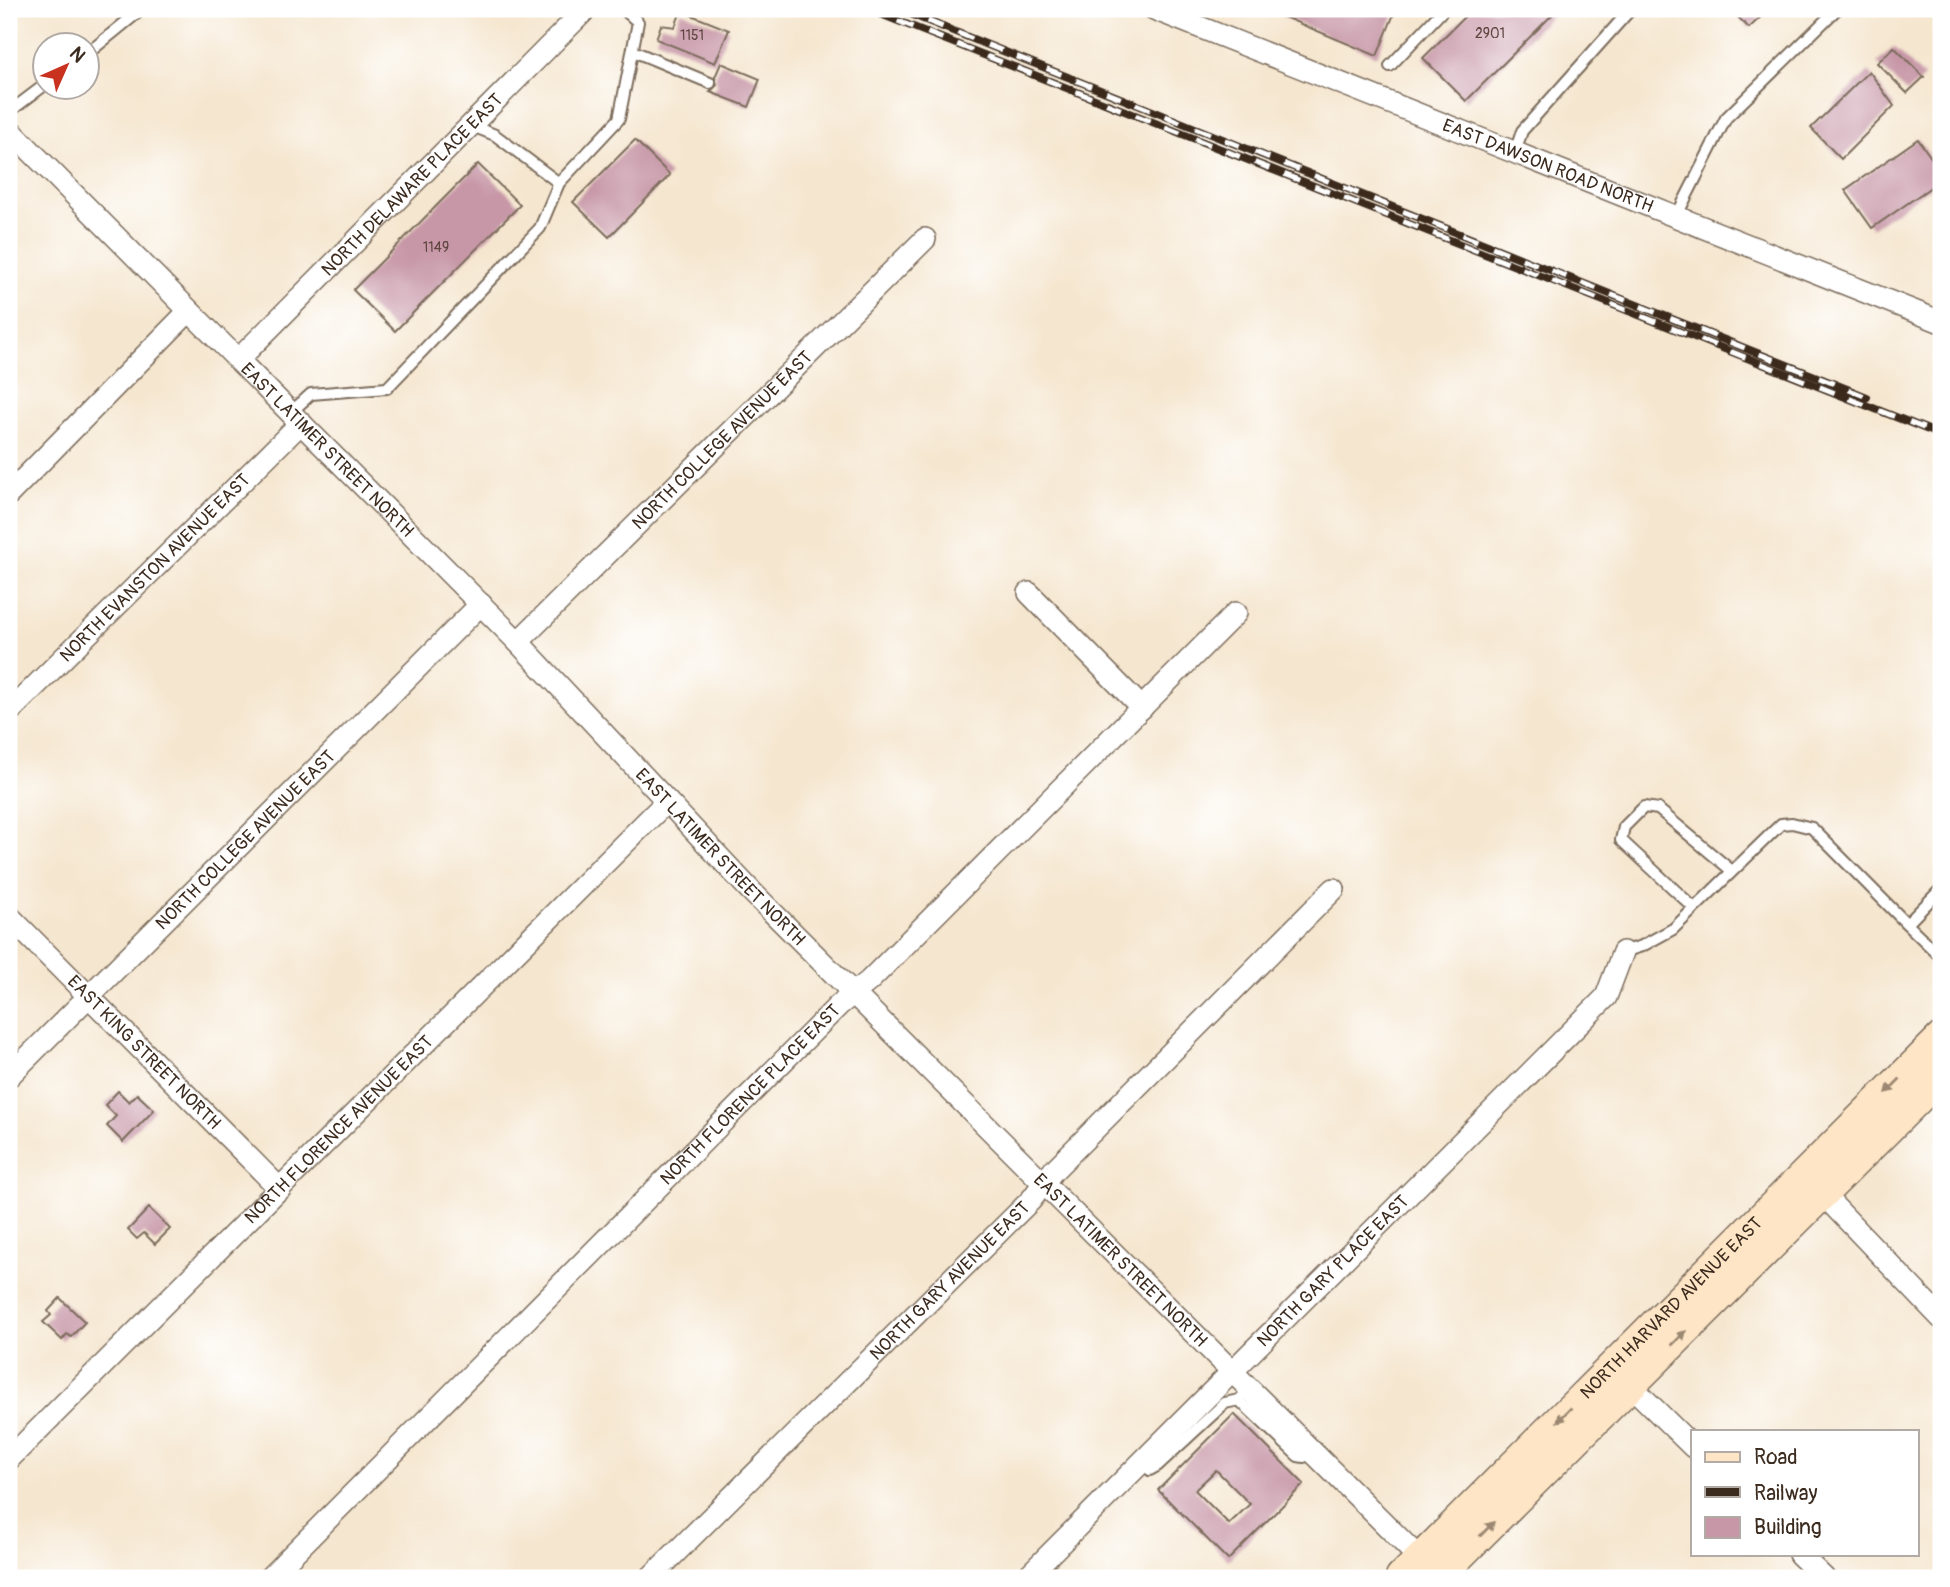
<svg xmlns="http://www.w3.org/2000/svg" width="1950" height="1587" font-family="Pangolin,sans-serif">
	<rect width="100%" height="100%" fill="#fff"/>
	<filter id="ink" filterUnits="userSpaceOnUse"><feTurbulence type="fractalNoise" baseFrequency=".0143" numOctaves="2"/><feDisplacementMap in="SourceGraphic" scale="14" xChannelSelector="R" yChannelSelector="G"/><feConvolveMatrix kernelMatrix="1 2 1 2 8 2 1 2 1" color-interpolation-filters="sRGB"/></filter>
	<filter id="wash" filterUnits="userSpaceOnUse"><feTurbulence type="fractalNoise" baseFrequency=".00686" numOctaves="4" result="noise"/><feDisplacementMap in="SourceGraphic" scale="28" xChannelSelector="R" yChannelSelector="G"/><feGaussianBlur stdDeviation="1.57" result="paint"/><feColorMatrix in="noise" values="0 0 0 0 0 0 0 0 0 0 0 0 0 0 0 0 0 1.4 0 .05"/><feComposite in="paint" operator="in"/></filter>
	<g filter="url(#wash)">
		<rect width="100%" height="100%" fill="#f5e6cf"/>
		<g id="blocks">
			<path fill="#c797a7" fill-rule="evenodd" d="M1265,9H1396L1377,56Z
				M1472,9H1558L1466,101L1423,58Z
				M1730,9H1769L1749,28Z
				M681,11L729,30L715,63L656,39L661,25L675,27Z
				M1894,47L1924,77L1907,93L1877,63Z
				M721,63L760,79L749,107L710,92L717,85L715,77Z
				M1869,71L1894,106L1841,159L1811,128Z
				M1918,139L1941,172V180L1872,228L1845,190Z
				M635,140L670,175L609,237L573,202Z
				M478,164L520,205L395,331L353,290Z
				M118,1091L129,1102L137,1094L154,1110L123,1142L107,1126L116,1116L105,1105Z
				M149,1208L170,1229L155,1244L144,1233L137,1239L128,1230Z
				M60,1298L85,1322L71,1337L67,1334L62,1340L43,1322L51,1315L48,1311Z
				M1234,1414L1304,1484L1228,1560L1158,1490ZM1216,1470L1250,1504L1229,1524L1195,1490Z"/>
		</g>
	</g>
	<g filter="url(#ink)">
		<use href="#blocks" fill-opacity="0" stroke="#7c6c5c" stroke-width="2"/>
		<g fill="none" stroke-linecap="round" stroke-linejoin="round">
			<defs>
				<path id="lane" d="M633,51L710,83
					M88,53L142,9
					M1390,66L1444,9
					M9,112L46,84
					M470,125L495,135L559,183
					M1515,152L1522,131L1631,9
					M1676,217L1726,118L1837,9
					M290,413L311,394L387,388L540,228L559,183L619,119L638,22L623,9
					M1941,889L1907,924L1941,957
					M1693,907L1621,840L1624,827L1644,807L1658,809L1732,871
					M1623,952L1642,946L1673,929L1781,824L1792,823L1812,828L1907,924
					M1239,1400L1298,1456L1304,1457L1310,1450
					M1142,1462L1150,1470L1157,1466L1225,1403L1239,1400L1249,1390"/>
				<g id="street">
					<path id="s1" d="M1154,9L1941,322"/>
					<path id="s2" d="M9,129L518,642L751,891L1428,1567"/>
					<path id="s3" d="M238,360L586,9"/>
					<path d="M9,494L189,311"/>
					<path d="M1029,593L1142,708"/>
					<path id="s4" d="M518,642L925,239"/>
					<path id="s5" d="M9,712L301,423"/>
					<path id="s6" d="M9,916L280,1189"/>
					<path id="s7" d="M9,1076L481,604"/>
					<path d="M1813,1184L1941,1318"/>
					<path d="M1621,1376L1693,1447"/>
					<path id="s8" d="M9,1459L667,801"/>
					<path d="M1799,1554L1824,1578"/>
					<path id="s9" d="M269,1578L839,1005L869,981L1236,613"/>
					<path id="s10" d="M650,1578L1031,1200L1053,1171L1334,889"/>
					<path id="s11" d="M1026,1578L1606,997L1623,952"/>
				</g>
				<g id="secondary">
					<path id="s12" d="M1401,1578L1941,1038"/>
					<path d="M1437,1578L1941,1076"/>
				</g>
			</defs>
			<use href="#lane" stroke="#7c6c5c" stroke-width="14"/>
			<use href="#street" stroke="#7c6c5c" stroke-width="24"/>
			<use href="#secondary" stroke="#7c6c5c" stroke-width="33"/>
			<use href="#lane" stroke="#fff" stroke-width="10"/>
			<use href="#street" stroke="#fff" stroke-width="21"/>
			<use href="#secondary" stroke="#fde5c5" stroke-width="30"/>
			<defs>
				<path id="rail" d="M868,9L1941,435
					M898,9L1867,397"/>
			</defs>
			<use href="#rail" stroke="#3b2a1e" stroke-width="8"/>
			<use href="#rail" stroke="#fff" stroke-width="5" stroke-dasharray="16" stroke-linecap="butt"/>
		</g>
		<defs><path id="oneway-solid" d="M-6-.8H1V-3.2L6.5 0L1 3.2V.8H-6Z" transform="scale(1.75)"/></defs>
		<g fill="#9c8872">
			<use href="#oneway-solid" transform="translate(1893 1086) rotate(135)"/>
			<use href="#oneway-solid" transform="translate(1679 1338) rotate(-45)"/>
			<use href="#oneway-solid" transform="translate(1564 1415) rotate(135)"/>
			<use href="#oneway-solid" transform="translate(1487 1529) rotate(-45)"/>
		</g>
	</g>
	<g text-anchor="middle" stroke-width="5" stroke-linejoin="round" paint-order="stroke">
		<g font-size="14" fill="#5e4540">
			<text x="1490" y="38">2901</text>
			<text x="692" y="40">1151</text>
			<text x="436" y="252">1149</text>
		</g>
		<g font-size="18" fill="#3b2a1e" stroke="#fff">
			<text dy="6" stroke="none"><textPath href="#s1" startOffset="424">EAST DAWSON ROAD NORTH</textPath></text>
			<text dy="6" stroke="none"><textPath href="#s3" startOffset="247">NORTH DELAWARE PLACE EAST</textPath></text>
			<text dy="6" stroke="none"><textPath href="#s4" startOffset="287">NORTH COLLEGE AVENUE EAST</textPath></text>
			<text dy="6" stroke="none"><textPath href="#s2" startOffset="452">EAST LATIMER STREET NORTH</textPath></text>
			<text dy="6" stroke="none"><textPath href="#s5" startOffset="205">NORTH EVANSTON AVENUE EAST</textPath></text>
			<text dy="6" stroke="none"><textPath href="#s7" startOffset="334">NORTH COLLEGE AVENUE EAST</textPath></text>
			<text dy="6" stroke="none"><textPath href="#s2" startOffset="1018">EAST LATIMER STREET NORTH</textPath></text>
			<text dy="6" stroke="none"><textPath href="#s6" startOffset="192">EAST KING STREET NORTH</textPath></text>
			<text dy="6" stroke="none"><textPath href="#s9" startOffset="682">NORTH FLORENCE PLACE EAST</textPath></text>
			<text dy="6" stroke="none"><textPath href="#s8" startOffset="466">NORTH FLORENCE AVENUE EAST</textPath></text>
			<text dy="6" stroke="none"><textPath href="#s2" startOffset="1586">EAST LATIMER STREET NORTH</textPath></text>
			<text dy="6" stroke="none"><textPath href="#s11" startOffset="434">NORTH GARY PLACE EAST</textPath></text>
			<text dy="6" stroke="none"><textPath href="#s10" startOffset="422">NORTH GARY AVENUE EAST</textPath></text>
			<text dy="6" stroke="none"><textPath href="#s12" startOffset="382">NORTH HARVARD AVENUE EAST</textPath></text>
		</g>
	</g>
	<rect width="1950" height="1587" fill="none" stroke="#fff" stroke-width="35"/>
	<rect x="1691" y="1430" width="228" height="126" fill="#ffffff" stroke="#b1aaa5" stroke-width="2"/>
	<rect x="1705" y="1452" width="35" height="10" fill="#fde5c5" stroke="#b1aaa5" stroke-width="2"/>
	<text x="1754" y="1464" font-size="21" fill="#3b2a1e">Road</text>
	<rect x="1705" y="1487" width="35" height="10" fill="#3b2a1e" stroke="#b1aaa5" stroke-width="2"/>
	<text x="1754" y="1500" font-size="21" fill="#3b2a1e">Railway</text>
	<rect x="1705" y="1517" width="35" height="21" fill="#c797a7" stroke="#b1aaa5" stroke-width="2"/>
	<text x="1754" y="1534" font-size="21" fill="#3b2a1e">Building</text>
	<g transform="translate(66 66) rotate(45)"><circle r="33" fill="#ffffff" stroke="#b1aaa5" stroke-width="2"/>
	<path d="M0-5L12 26L0 18L-12 26Z" fill="#c8321e"/>
	<text y="-10" font-size="19" font-weight="bold" text-anchor="middle" fill="#3b2a1e">N</text>
	</g>
</svg>
